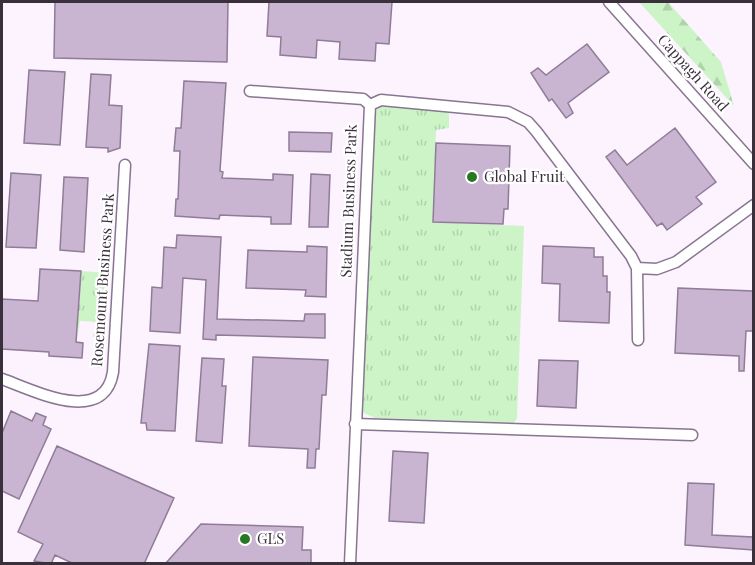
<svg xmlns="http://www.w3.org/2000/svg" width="755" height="565" font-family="'Playfair Display',serif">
	<defs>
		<pattern id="grass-tufts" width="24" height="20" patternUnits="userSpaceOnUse" patternTransform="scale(1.5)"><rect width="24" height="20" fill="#ccf4c7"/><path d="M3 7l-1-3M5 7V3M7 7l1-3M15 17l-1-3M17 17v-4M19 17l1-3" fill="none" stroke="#b0d2ac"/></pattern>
		<pattern id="forest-firs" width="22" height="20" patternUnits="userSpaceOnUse" patternTransform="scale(1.5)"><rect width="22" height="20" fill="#ccf4c7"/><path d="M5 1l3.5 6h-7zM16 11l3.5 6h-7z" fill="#b0d2ac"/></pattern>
	</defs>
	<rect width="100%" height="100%" fill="#fcf3ff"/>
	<path fill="url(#grass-tufts)" d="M384,105L449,109V128L436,130L433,222L524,226L517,418L514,423L375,418L364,413L360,405L375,111Z
		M81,271L108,273L103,368H98L100,338L93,337V334L100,335L101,322L80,321L77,340Z"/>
	<path fill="url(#forest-firs)" d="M639,2H668L721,62L734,106Z"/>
	<path fill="#c9b4d1" stroke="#907c97" stroke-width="1.5" d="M55,2H228L227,62L54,58Z
		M269,2H392L389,44L376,43L375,61L339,59L340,42L317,40L316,58L280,55L281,37L267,36Z
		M587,44L609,72L568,103L573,113L566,118L552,99L549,101L531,73L538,68L546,75Z
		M29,70L65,72L60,145L24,143Z
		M91,74L111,75L109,105L122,106L120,148L108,152V148L86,147Z
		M184,81L226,83L220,171L223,172L222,178L273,180V174L293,175L291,224H271V217L220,215L219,219L175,216L176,199H178L180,151H174L176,128H181Z
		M675,128L716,182L696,197L702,204L667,230L662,223L657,226L606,157L615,150L627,165Z
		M289,132L332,133L331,152L289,151Z
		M436,143L510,146L508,209H504L503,224L433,222Z
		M11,173L41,175L36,248L6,247Z
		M311,174L330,175L328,227H309Z
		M64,177L88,178L84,252L60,250Z
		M177,235L221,237L217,319L304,321L305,314H325V338L216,335V340L203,339L206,280L183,278L180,333L150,331L152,287L162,288L164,247L176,248Z
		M307,246L327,247L326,297L305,296L306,290L246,288L248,250L307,252Z
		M543,246L594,248V257H603V276H607V292H610L609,323L559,321L560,284L542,283Z
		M40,269L81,271L76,342L83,343L82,358L49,356V352L2,349V299L38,301Z
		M678,288L753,291V331H746L744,371H739V356L675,353Z
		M149,344L180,346L175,431L147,430L146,423H141Z
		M253,357L328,360L326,395H322L319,449H316L315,468H307L308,449L249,446Z
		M202,358L224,359L222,386H226L222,443L196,441Z
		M539,360L578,361L576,408L537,406Z
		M11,411L32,421L36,413L46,417L43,425L51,429L19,499L2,491V433Z
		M57,446L174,498L144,564H74L55,555L51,564L34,561L43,544L18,532Z
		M393,451L428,453L424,523L389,521Z
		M688,483L714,484L712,535L753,537V550L685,545Z
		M201,524L303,527L302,550H311V564H165Z"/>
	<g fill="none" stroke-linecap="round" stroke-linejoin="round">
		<defs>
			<path id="minor" d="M609,2L754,164
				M250,91L363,99L370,105
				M637,268L638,340
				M2,379C33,390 104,427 113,372L125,165
				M355,424L692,435
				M350,564L370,105L381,100L508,112L528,122L536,131L631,256L637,268L657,269L676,262L754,205"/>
		</defs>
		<use href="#minor" stroke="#887590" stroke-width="13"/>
		<use href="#minor" stroke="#fff" stroke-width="10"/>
	</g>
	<g fill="#277821" stroke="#fff" stroke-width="2">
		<circle cx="472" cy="177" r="6"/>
		<circle cx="245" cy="539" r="6"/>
	</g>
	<g text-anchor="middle" stroke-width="4.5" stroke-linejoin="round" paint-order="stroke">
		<g font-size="15" fill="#39303c" stroke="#fff">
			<text transform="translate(693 73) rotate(48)" y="5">Cappagh Road</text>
			<text transform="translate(349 201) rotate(-88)" y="5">Stadium Business Park</text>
			<text transform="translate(103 280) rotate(-86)" y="5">Rosemount Business Park</text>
		</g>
		<g font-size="15" fill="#39303c" stroke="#fff" text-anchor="start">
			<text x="484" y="182">Global Fruit</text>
			<text x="257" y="544">GLS</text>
		</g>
	</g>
	<rect width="755" height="565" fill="none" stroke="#39303c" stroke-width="6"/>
</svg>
